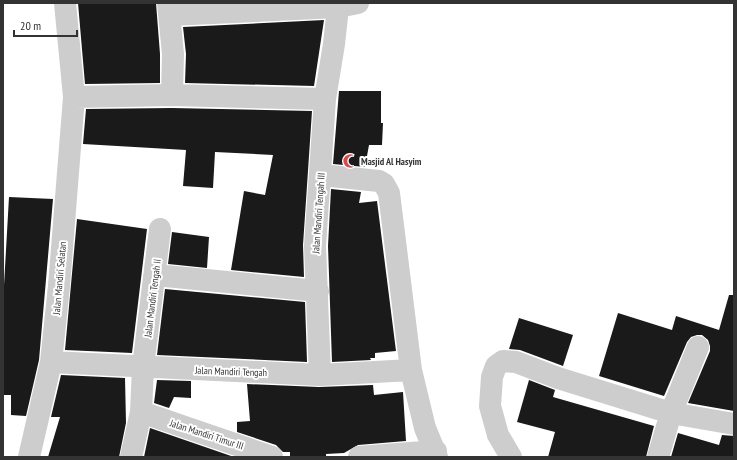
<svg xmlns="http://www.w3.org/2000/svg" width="737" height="460" font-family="'PT Sans Narrow',sans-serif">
	<rect width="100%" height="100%" fill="#fff"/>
	<path fill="#1a1a1a" d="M78,3H156L160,54V83L85,84Z
		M324,20L314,86L185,83L186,54L183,27Z
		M339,91H381V123H383L382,145H369L365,167L333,164Z
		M172,108L312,111L303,245L304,277L231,270L244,191L265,195L273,155L215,152L213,188L183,186L186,150L83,144L86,109Z
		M331,189L361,192L359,203L377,201L396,351L375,353V358H370L371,360L332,362L328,246Z
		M9,197L53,199L39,360L26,416L11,415V395H3V303Z
		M77,219L147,229L132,353L65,350Z
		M172,232L209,237L207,268L168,264Z
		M165,289L305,302L307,362L157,355Z
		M729,295H734V411L688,403L710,351V346L708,340L702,335H697L691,337L687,342L664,396L599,376L618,313L672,330L676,316L719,330Z
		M519,318L573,335L563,366L520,350L509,349Z
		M61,375L125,378L126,423L119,457H48L60,417H51Z
		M157,380L191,381V398L174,397L169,408L154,403Z
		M529,380L555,390L553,397L654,426L646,457H548L555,432L517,422Z
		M247,384L319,387L373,385L374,395L403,392L406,441L358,445L344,453L326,454V457H290V452H283L276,445L237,432V422L250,421Z
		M150,428L234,457H144Z
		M678,433L719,445L722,435L734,436V457H671Z"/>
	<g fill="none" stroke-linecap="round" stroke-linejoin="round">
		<path stroke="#cdcdcd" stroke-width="22" d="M65,3L74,97L172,95L325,99
			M168,3L173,54L172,95
			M170,15L338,7L358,3
			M321,175L379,181L384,184L389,193L411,370L425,428L437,457
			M155,275L318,291
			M51,362L320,375L411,370
			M320,375L315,246L325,99L334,44L338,7
			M141,412L272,457
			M29,457L51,362L59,286L74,97
			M131,457L141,412L143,367L160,229
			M359,457L436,451
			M511,457L498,435L490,406L492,377L496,366L503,361L516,362L558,378L671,413L734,424
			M658,457L671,413L698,347"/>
	</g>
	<defs>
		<symbol id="mosque-bare" viewBox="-9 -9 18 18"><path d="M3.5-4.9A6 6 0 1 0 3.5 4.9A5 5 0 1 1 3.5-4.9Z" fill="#d44a4f" stroke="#fff" stroke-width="2.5" paint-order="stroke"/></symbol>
	</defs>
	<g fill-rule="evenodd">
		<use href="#mosque-bare" x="340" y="151" width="20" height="20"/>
	</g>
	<g text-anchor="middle" stroke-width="4" stroke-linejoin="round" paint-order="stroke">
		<g font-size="10" font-weight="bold" fill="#333" stroke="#fff" text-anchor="start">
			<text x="361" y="165">Masjid Al Hasyim</text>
		</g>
		<g font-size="10" fill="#333" stroke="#fff">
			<text transform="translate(318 213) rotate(-86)" y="4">Jalan Mandiri Tengah III</text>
			<text transform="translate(59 278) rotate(-85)" y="4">Jalan Mandiri Selatan</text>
			<text transform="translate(152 298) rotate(-83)" y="4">Jalan Mandiri Tengah II</text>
			<text transform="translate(231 371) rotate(2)" y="4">Jalan Mandiri Tengah</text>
			<text transform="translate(207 434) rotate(18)" y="4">Jalan Mandiri Timur III</text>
		</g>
	</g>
	<rect width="737" height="460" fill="none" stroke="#333333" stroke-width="8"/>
	<path d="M14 30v6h63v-6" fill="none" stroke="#333333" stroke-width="2"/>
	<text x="20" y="30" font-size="12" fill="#333333" stroke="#ffffff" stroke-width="3" paint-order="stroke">20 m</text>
</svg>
